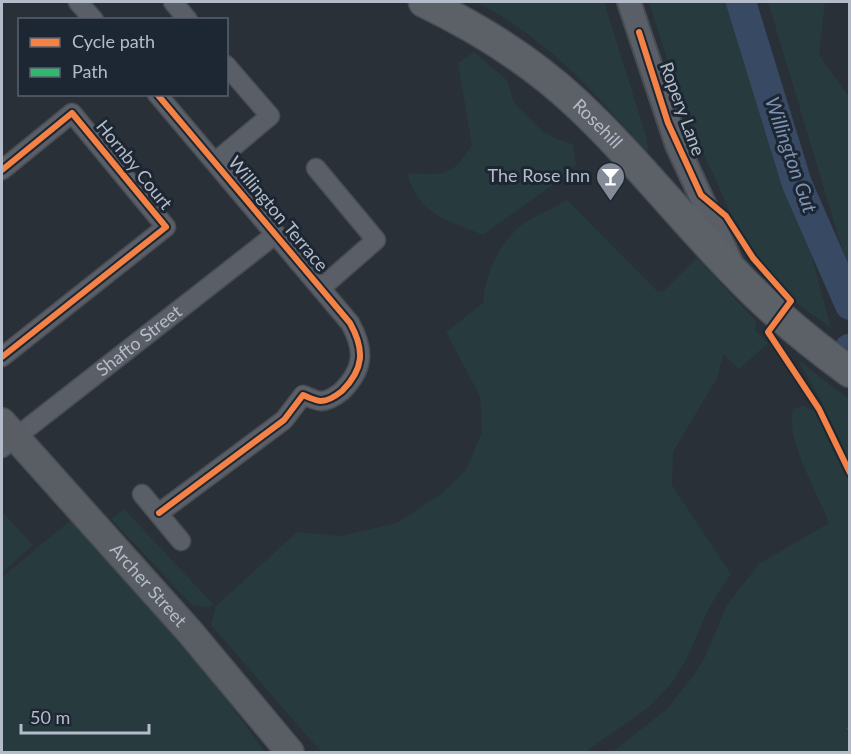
<svg xmlns="http://www.w3.org/2000/svg" width="851" height="754" font-family="Lato,sans-serif">
	<rect width="100%" height="100%" fill="#2a3038"/>
	<path fill="#273a3e" d="M476,2H604L647,139L648,153C599,97 544,35 476,2Z
		M649,2H730L789,172L831,328L799,305L757,256L734,221L682,106Z
		M768,2H825L819,55L849,97V272Z
		M474,52L507,80L514,103L542,131L556,139L573,144L576,165L562,178L483,235C446,219 419,216 407,173C444,175 451,178 472,145L458,63Z
		M567,200L658,292L664,291L697,258L756,321L755,330L768,343L739,369L723,354L718,376L673,452L672,485L731,574L709,608L686,660L670,685L649,707L585,752H321L211,625L216,606L297,532L340,536L397,523L441,494L466,470L482,432L480,396L446,332L483,303C485,275 497,248 518,228C531,217 552,209 567,200Z
		M798,360L849,399V752H612L667,709L693,676L704,659L727,605L759,564L829,523C818,493 785,440 793,409L804,406L811,410L823,404Z
		M124,509L214,605L206,607L192,605L111,519Z
		M2,512L33,545L2,573Z
		M71,520L210,677L265,752H2V577Z"/>
	<g fill="none" stroke-linecap="round" stroke-linejoin="round">
		<path stroke="#384963" stroke-width="30" d="M741,2L797,184L850,305
			M849,349H850"/>
		<defs>
			<g id="minor">
				<path d="M78,2L94,20"/>
				<path d="M173,2L188,20"/>
				<path d="M157,94L350,323C365,350 364,369 342,391C337,395 328,401 321,401C316,401 308,397 303,395L284,420L159,513"/>
				<path d="M215,162L270,116L226,65"/>
				<path d="M316,168L376,240L321,288"/>
				<path d="M2,170L72,113L166,227L2,357"/>
				<path id="s1" d="M2,448L276,234"/>
				<path d="M142,494L181,541"/>
			</g>
			<path id="tertiary" d="M629,2L677,145L732,264"/>
			<g id="secondary">
				<path id="s2" d="M2,422L189,631L290,752"/>
			</g>
			<g id="primary">
				<path id="s3" d="M424,2C478,28 531,61 575,102C632,155 681,218 736,274C771,311 809,342 850,372"/>
			</g>
		</defs>
		<use href="#minor" stroke="#484c53" stroke-width="21"/>
		<use href="#tertiary" stroke="#484c53" stroke-width="26"/>
		<use href="#secondary" stroke="#484c53" stroke-width="30"/>
		<use href="#primary" stroke="#484c55" stroke-width="33"/>
		<use href="#minor" stroke="#5a5e66" stroke-width="18"/>
		<use href="#tertiary" stroke="#5a5e66" stroke-width="22"/>
		<use href="#secondary" stroke="#595d64" stroke-width="27"/>
		<use href="#primary" stroke="#5c6168" stroke-width="30"/>
		<path stroke="#33b770" stroke-width="4.5" stroke-dasharray="9 4.5" stroke-linecap="butt" d="M849,727L850,728"/>
		<defs>
			<path id="cycleway" d="M639,32L668,123L701,195L726,216L753,258L791,301L768,332L819,409L850,473
				M157,94L350,323C365,350 364,369 342,391C337,395 328,401 321,401C316,401 308,397 303,395L284,420L159,513
				M2,170L72,113L166,227L2,357"/>
		</defs>
		<use href="#cycleway" stroke="#1d2633" stroke-width="10"/>
		<use href="#cycleway" stroke="#f48246" stroke-width="6"/>
	</g>
	<defs>
		<symbol id="bar-pin" viewBox="-11 -11 22 30"><path d="M0 17L-7.5 6A9.5 9.5 0 1 1 7.5 6Z" fill="#848b96" stroke="#1d2633"/><path d="M-6-5H6L.8 .8V4.5H3.5V6h-7V4.5H-.8V.8Z" fill="#fff"/></symbol>
	</defs>
	<g fill-rule="evenodd">
		<use href="#bar-pin" x="594" y="160" width="33" height="45"/>
	</g>
	<g text-anchor="middle" stroke-width="6" stroke-linejoin="round" paint-order="stroke">
		<g font-size="18" fill="#b4bcc9" stroke="#1d2633">
			<text transform="translate(682 109) rotate(70)" y="6">Ropery Lane</text>
			<text dy="6" stroke="none"><textPath href="#s3" startOffset="213">Rosehill</textPath></text>
			<text transform="translate(134 165) rotate(51)" y="6">Hornby Court</text>
			<text transform="translate(278 214) rotate(50)" y="6">Willington Terrace</text>
			<text dy="6" stroke="none"><textPath href="#s1" startOffset="174">Shafto Street</textPath></text>
			<text dy="6" stroke="none"><textPath href="#s2" startOffset="219">Archer Street</textPath></text>
		</g>
		<g font-size="18" fill="#b4bcc9" stroke="#1d2633" text-anchor="end">
			<text x="590" y="182">The Rose Inn</text>
		</g>
		<g font-size="20" font-style="italic" fill="#7c92b1" stroke="#1d2633">
			<text transform="translate(791 155) rotate(71)" y="7">Willington Gut</text>
		</g>
	</g>
	<rect width="851" height="754" fill="none" stroke="#b4bcc9" stroke-width="6"/>
	<rect x="18" y="18" width="210" height="78" fill="#1d2633" stroke="#59626f" stroke-width="1.5"/>
	<rect x="30" y="38" width="30" height="9" fill="#f48246" stroke="#59626f" stroke-width="1.5"/>
	<text x="72" y="48" font-size="18" fill="#b4bcc9">Cycle path</text>
	<rect x="30" y="68" width="30" height="9" fill="#33b770" stroke="#59626f" stroke-width="1.5"/>
	<text x="72" y="78" font-size="18" fill="#b4bcc9">Path</text>
	<path d="M21 724v9h128v-9" fill="none" stroke="#b4bcc9" stroke-width="3"/>
	<text x="30" y="724" font-size="18" fill="#b4bcc9" stroke="#1d2633" stroke-width="4.5" paint-order="stroke">50 m</text>
</svg>
